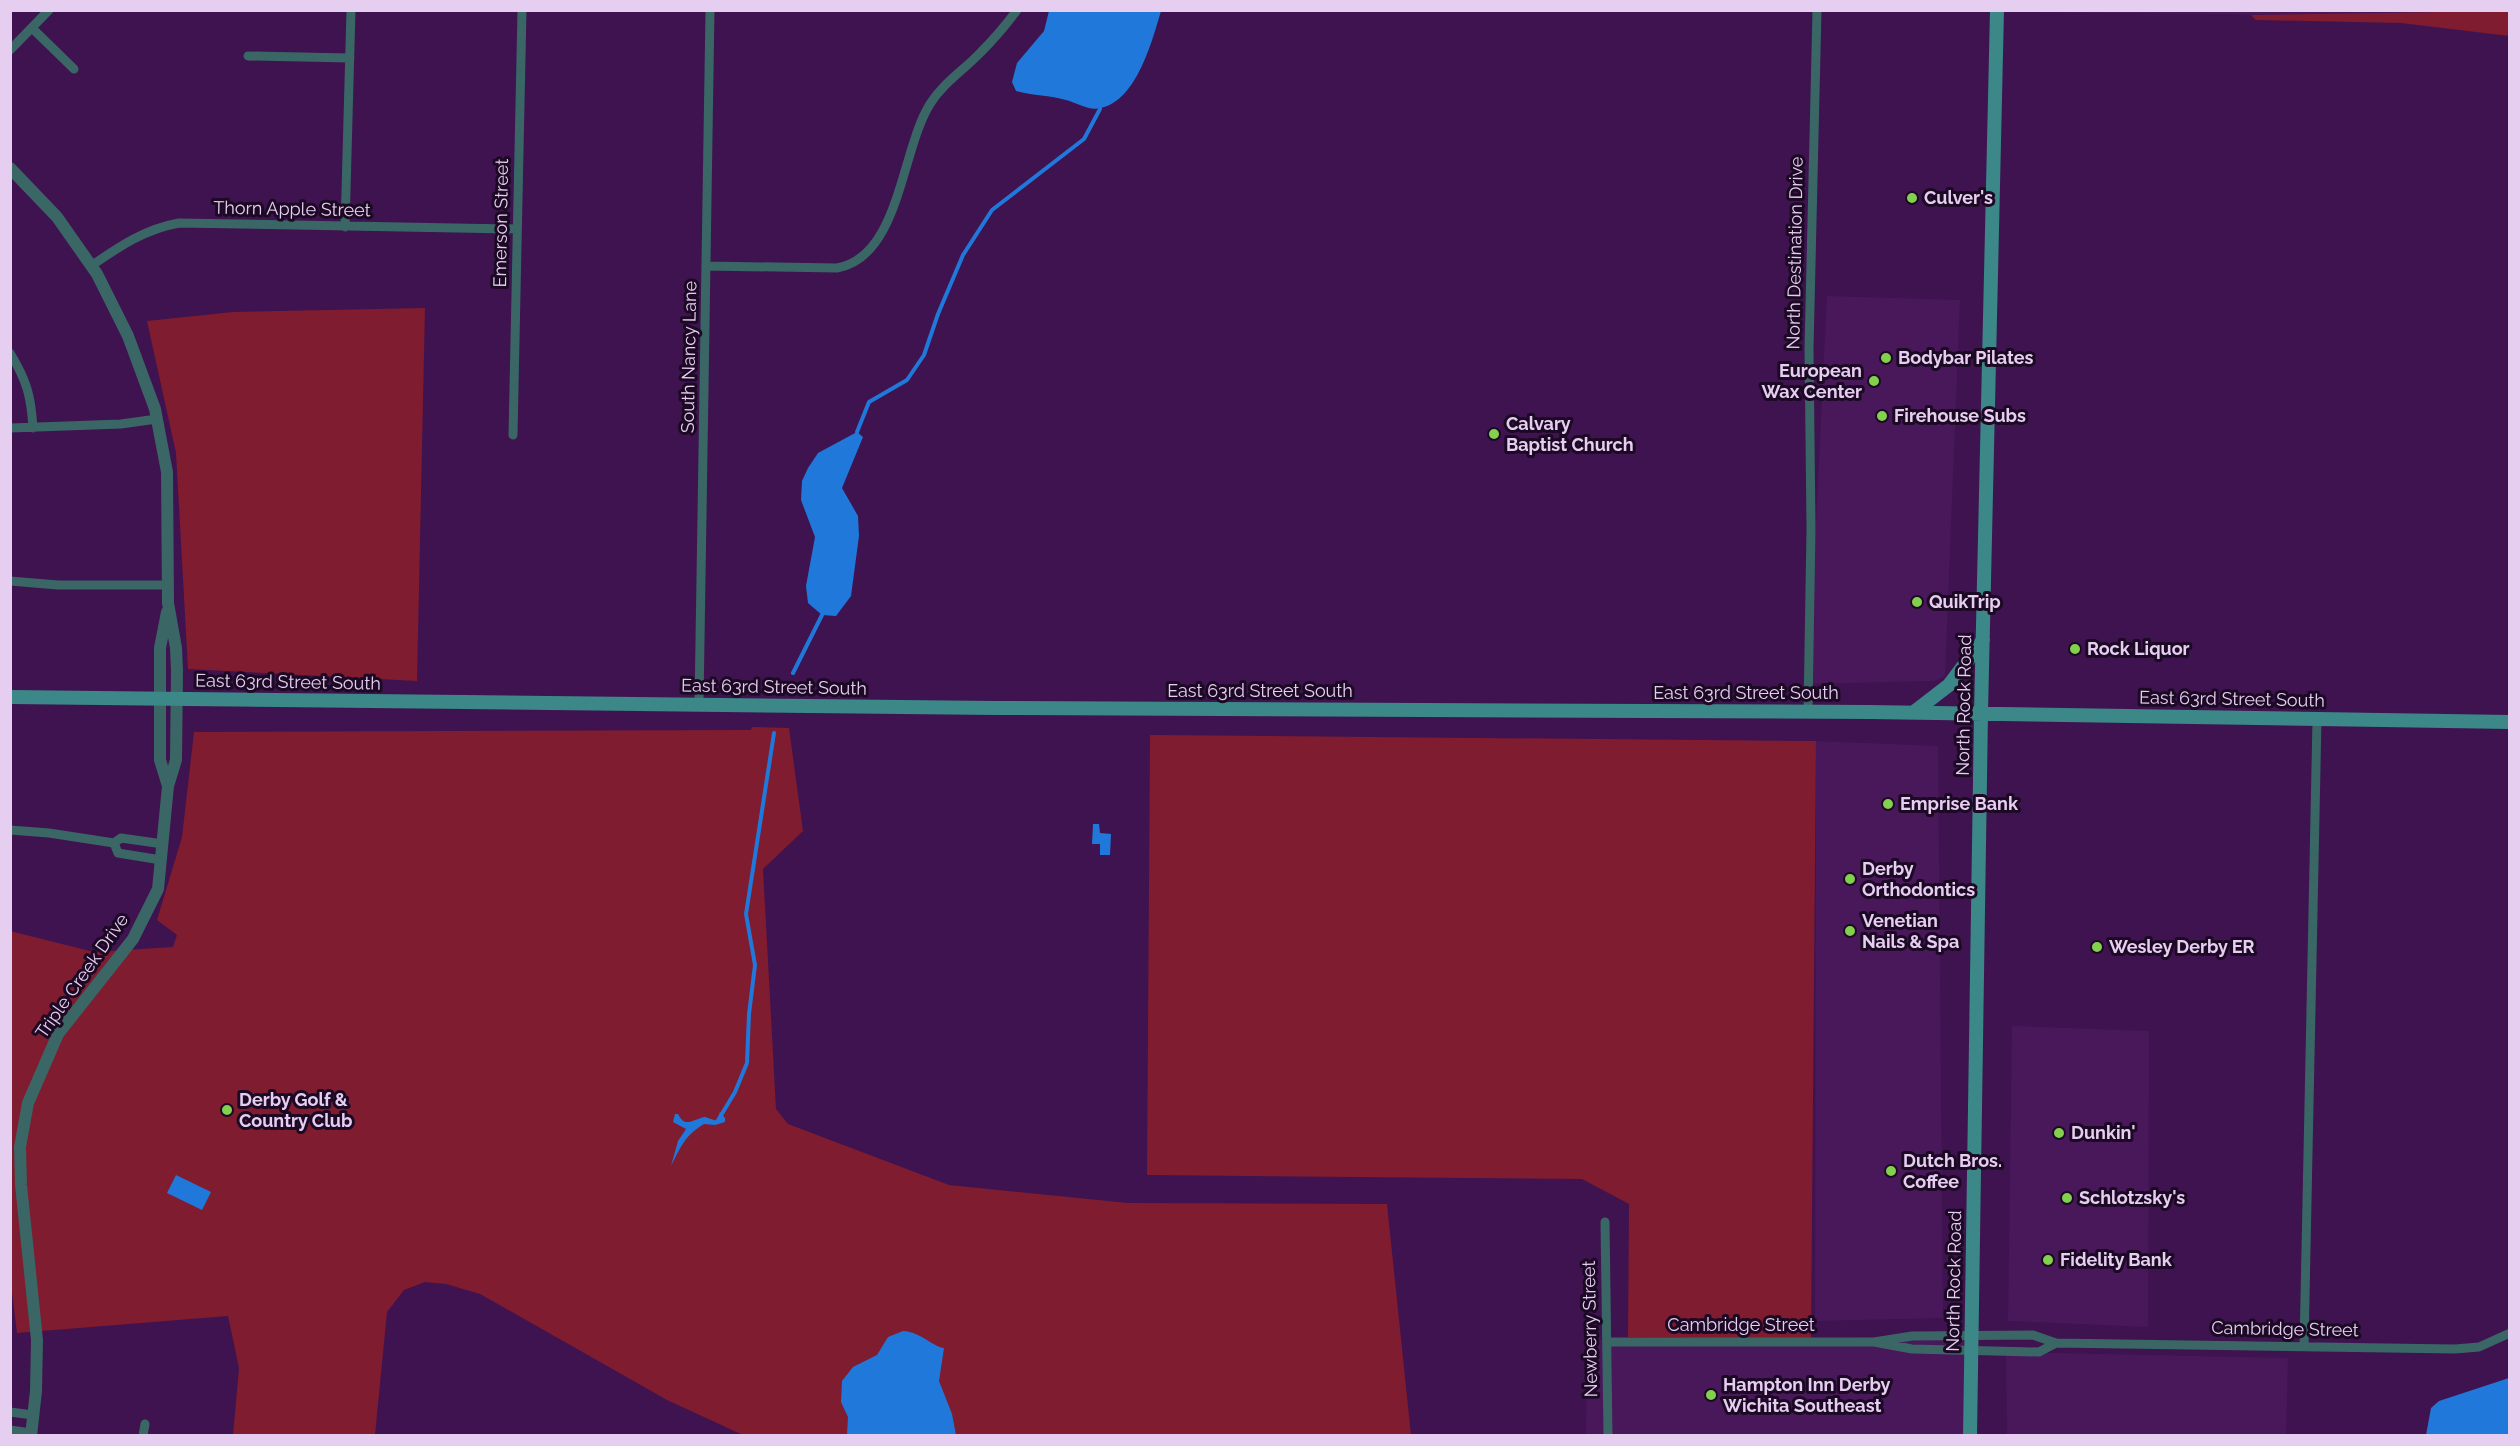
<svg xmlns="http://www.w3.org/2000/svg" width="2520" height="1446" font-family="Raleway,sans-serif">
	<rect width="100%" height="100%" fill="#3e134f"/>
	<path fill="#48185b" d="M2007,10H2509L2510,17L2007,12Z
		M1827,296L1960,300L1945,676L1935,681L1808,684Z
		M1816,741L1938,746L1943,1318L1815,1321Z
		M2012,1026L2149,1031L2148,1327L2008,1321Z
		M1971,1337L1970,1435L1586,1436L1587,1340Z
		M2006,1352L2288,1358L2286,1435H2007Z"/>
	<path fill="#7f1c30" d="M2509,11V36L2401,23L2256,20L2251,15Z
		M425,308L417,681L188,669L176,453L147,321L233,312Z
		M752,727L789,728L803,831L763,869L776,1109L788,1124L949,1185L1128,1203L1387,1204L1411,1435H743L667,1400L480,1294L446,1284L425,1282L404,1290L387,1312L375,1435H233L239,1368L228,1316L17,1333L10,1276V931L94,952L173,947L177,935L157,920L182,837L194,732L751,730Z
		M1150,735L1816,741L1811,1339L1628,1337L1629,1204L1582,1179L1147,1175Z"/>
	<path fill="#2079da" d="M1049,11H1161C1152,41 1137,100 1101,108C1089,111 1077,103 1066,100C1050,95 1033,96 1016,91L1012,82L1017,63L1044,31Z
		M857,432L863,437L842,488L858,516L859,536L851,596L836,616L822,615L808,603L806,586L815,537L801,500L802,481L808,468L818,453Z
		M1093,824H1099L1100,833L1111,834L1110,855H1100V844H1092Z
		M720,1112L725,1118V1122L715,1125L704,1124C684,1136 681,1147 671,1166L678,1141L686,1129L673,1122L675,1114H678C685,1129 693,1119 705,1117L717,1121Z
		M176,1175L211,1192L202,1210L167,1193Z
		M903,1331C921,1332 933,1347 944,1348L939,1381L952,1414L956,1435H847L848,1417L841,1402L842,1381L853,1367L877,1355L888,1337Z
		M2509,1378V1435H2426L2431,1408L2439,1401Z"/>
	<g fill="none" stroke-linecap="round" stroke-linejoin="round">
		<path stroke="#2079da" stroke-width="4" d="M857,432L869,402L907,380L924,355L938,314L963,255L992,210L1084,139L1100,109
			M793,673L822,615
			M717,1122L735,1092L747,1063L749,1014L755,965L746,914L774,733"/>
		<path stroke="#3a6666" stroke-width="9" d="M32,28L74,69
			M10,50L49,10
			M248,56L350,58
			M345,227L351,10
			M91,266C120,246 145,229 179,223L517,229
			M707,266L837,268C900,257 901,150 930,104C943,83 964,70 981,52C994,39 1006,25 1017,10
			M10,353C27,381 31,396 33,428
			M10,428L121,424L157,419
			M513,435L522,10
			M10,581L58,585H168
			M699,704L710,10
			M1808,711L1811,528L1809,349L1817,10
			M10,830L49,833L114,843L121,838L163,844
			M114,843L118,853L161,860
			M1605,1222L1608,1436
			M1607,1342H1874L1912,1336L2033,1335L2056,1343L2039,1352L1912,1349L1874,1342
			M2056,1343L2455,1349L2479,1347L2510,1333
			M2304,1346L2317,719
			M10,1412L33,1415
			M10,1430L31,1433
			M143,1436L145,1424"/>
		<path stroke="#3a6666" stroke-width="12" d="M10,168L57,217L97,274L128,336L155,409L167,472L168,603L176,648L177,671L176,760L168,786L158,889L133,939L58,1034L28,1103L20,1147L21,1185L37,1340L36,1391L31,1436
			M167,612L160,648V760L168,786"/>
		<path stroke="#3c8787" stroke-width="14" d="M10,697L995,708L1869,712L2510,722
			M1914,712L1949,685L1983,640
			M1970,1436L1981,713L1997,10"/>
	</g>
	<g fill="#83d04e" stroke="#1c0a24" stroke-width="2">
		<circle cx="1912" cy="198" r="6"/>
		<circle cx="1886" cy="358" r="6"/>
		<circle cx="1874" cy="381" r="6"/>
		<circle cx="1882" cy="416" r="6"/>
		<circle cx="1494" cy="434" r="6"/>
		<circle cx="1917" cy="602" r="6"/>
		<circle cx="2075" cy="649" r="6"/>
		<circle cx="1888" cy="804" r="6"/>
		<circle cx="1850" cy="879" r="6"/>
		<circle cx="1850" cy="931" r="6"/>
		<circle cx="2097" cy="947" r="6"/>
		<circle cx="227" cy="1110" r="6"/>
		<circle cx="2059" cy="1133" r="6"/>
		<circle cx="1891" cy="1171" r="6"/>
		<circle cx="2067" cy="1198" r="6"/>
		<circle cx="2048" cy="1260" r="6"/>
		<circle cx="1711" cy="1395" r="6"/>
	</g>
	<g text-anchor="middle" stroke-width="6" stroke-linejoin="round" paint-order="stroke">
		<g font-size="18" font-weight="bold" fill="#e6cef1" stroke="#1c0a24" text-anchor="start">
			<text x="1924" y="204">Culver's</text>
			<text x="1898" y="364">Bodybar Pilates</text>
			<text x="1862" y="377" text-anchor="end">European<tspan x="1862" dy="21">Wax Center</tspan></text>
			<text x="1894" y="422">Firehouse Subs</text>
			<text x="1506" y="430">Calvary<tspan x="1506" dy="21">Baptist Church</tspan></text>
			<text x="1929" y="608">QuikTrip</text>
			<text x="2087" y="655">Rock Liquor</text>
			<text x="1900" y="810">Emprise Bank</text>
			<text x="1862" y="875">Derby<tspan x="1862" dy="21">Orthodontics</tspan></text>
			<text x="1862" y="927">Venetian<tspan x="1862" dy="21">Nails &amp; Spa</tspan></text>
			<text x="2109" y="953">Wesley Derby ER</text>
			<text x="239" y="1106">Derby Golf &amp;<tspan x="239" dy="21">Country Club</tspan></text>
			<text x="2071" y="1139">Dunkin'</text>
			<text x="1903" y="1167">Dutch Bros.<tspan x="1903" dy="21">Coffee</tspan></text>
			<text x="2079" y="1204">Schlotzsky's</text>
			<text x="2060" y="1266">Fidelity Bank</text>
			<text x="1723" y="1391">Hampton Inn Derby<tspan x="1723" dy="21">Wichita Southeast</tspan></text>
		</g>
		<g font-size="18" fill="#e6cef1" stroke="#1c0a24">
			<text transform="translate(292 209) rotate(1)" y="6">Thorn Apple Street</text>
			<text transform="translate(501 223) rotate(-89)" y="6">Emerson Street</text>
			<text transform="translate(1795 253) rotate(-89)" y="6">North Destination Drive</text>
			<text transform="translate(689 357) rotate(-89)" y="6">South Nancy Lane</text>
			<text transform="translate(288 682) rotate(1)" y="6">East 63rd Street South</text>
			<text transform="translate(774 687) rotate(1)" y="6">East 63rd Street South</text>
			<text x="1260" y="697">East 63rd Street South</text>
			<text x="1746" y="699">East 63rd Street South</text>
			<text transform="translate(2232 699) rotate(1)" y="6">East 63rd Street South</text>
			<text transform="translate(1964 705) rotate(-89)" y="6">North Rock Road</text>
			<text transform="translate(82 976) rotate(-55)" y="6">Triple Creek Drive</text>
			<text transform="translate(1954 1281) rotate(-89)" y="6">North Rock Road</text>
			<text x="1741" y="1331">Cambridge Street</text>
			<text transform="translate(1590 1329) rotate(-91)" y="6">Newberry Street</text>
			<text transform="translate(2285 1329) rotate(1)" y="6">Cambridge Street</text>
		</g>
	</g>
	<rect width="2520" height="1446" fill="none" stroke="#e6cef1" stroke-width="24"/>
</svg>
